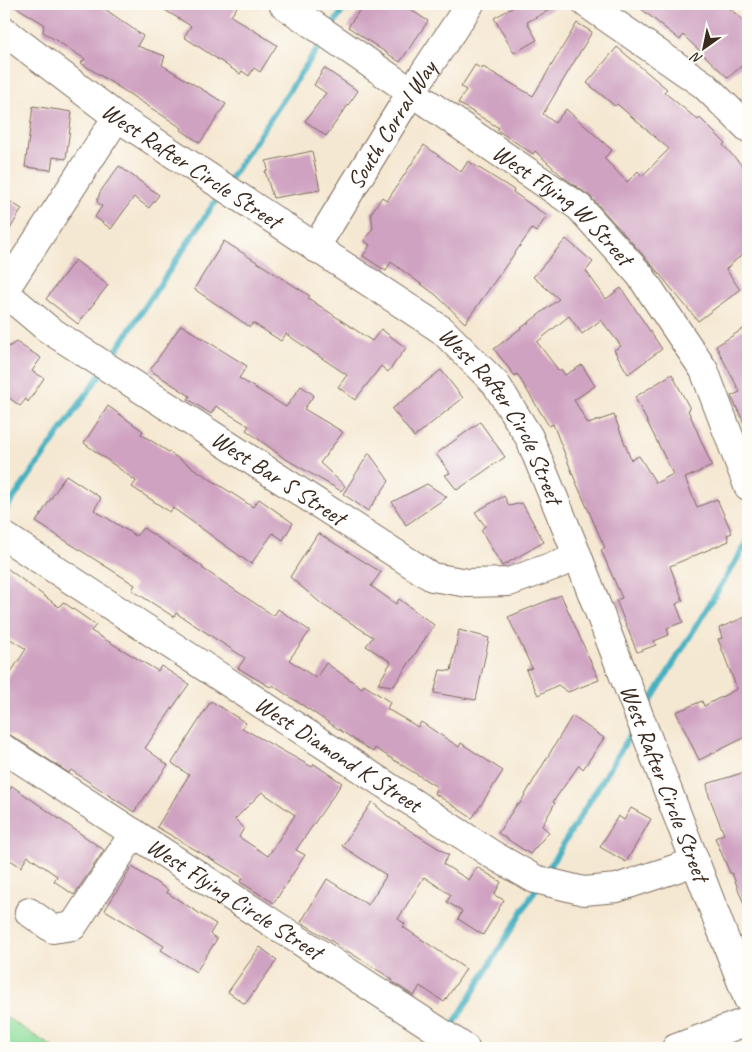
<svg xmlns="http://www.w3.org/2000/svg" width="752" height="1052" font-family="Caveat,sans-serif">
	<rect width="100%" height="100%" fill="#fdfcf7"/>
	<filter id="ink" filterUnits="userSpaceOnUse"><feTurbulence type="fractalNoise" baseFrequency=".02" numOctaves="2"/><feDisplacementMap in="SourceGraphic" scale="10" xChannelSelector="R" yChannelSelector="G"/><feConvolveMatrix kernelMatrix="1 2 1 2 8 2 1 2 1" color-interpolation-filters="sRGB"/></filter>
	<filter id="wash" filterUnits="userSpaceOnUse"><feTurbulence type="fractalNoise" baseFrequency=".0096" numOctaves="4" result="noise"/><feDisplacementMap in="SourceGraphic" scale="20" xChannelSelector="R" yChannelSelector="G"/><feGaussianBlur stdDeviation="1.12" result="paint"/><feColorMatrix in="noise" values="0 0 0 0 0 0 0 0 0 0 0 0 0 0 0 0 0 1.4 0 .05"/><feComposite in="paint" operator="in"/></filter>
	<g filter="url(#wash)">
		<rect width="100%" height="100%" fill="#f5e8d2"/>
		<path fill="#91df9d" stroke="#66845e" d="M4,1016L54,1048H4Z"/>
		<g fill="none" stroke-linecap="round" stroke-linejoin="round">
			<path stroke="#44b0c1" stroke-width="6" d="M331,28L347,4
				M228,182L324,39
				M109,361L221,193
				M4,512L102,372
				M645,710L748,541
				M545,874L635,727
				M450,1030L537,887"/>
		</g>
		<g id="blocks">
			<path fill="#cfa2c1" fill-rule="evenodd" d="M11,4H98L143,36L137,46L165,56L162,65L226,104L200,143L181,130L182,128L81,63L85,59L43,32L44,24Z
				M155,4H239L231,16L277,45L260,72L254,68L249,76L242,71L240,74L184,37L191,26Z
				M364,4H402L428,21L400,62L348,27Z
				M519,4H561L527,22L537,40L514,53L494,18Z
				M635,4H724L748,24V60L728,78L683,35L680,40Z
				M577,23L592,32L543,114L555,123L566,109L612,150L604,158L627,182L638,171L642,176L669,149L617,104L615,106L587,83L617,47L667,89L664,92L698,120L700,118L725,143L723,145L748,172V249L726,269L740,290L698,321L652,265L590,196L563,177L535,151L533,154L497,130L499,128L458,103L466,90L461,87L475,65L482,69L483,67L533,96Z
				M324,68L358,91L326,136L305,121L326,93L314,85Z
				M33,106L72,112L66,159L53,157L51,170L25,167Z
				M424,145L461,172L468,161L514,190L513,192L547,216L536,232L532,229L465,323L436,295L391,262L386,271L363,256L370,245L364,241L373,228L371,213L382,197L387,201Z
				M312,151L320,190L273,198L265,171L268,170L266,161Z
				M119,166L159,195L149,208L134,197L111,229L95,217L102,206L97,202L100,192Z
				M4,198L22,209L4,239Z
				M566,239L593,262L586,271L606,299L621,288L662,349L628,374L614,350L621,346L601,320L582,334L569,316L537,342L559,371L561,369L565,375L582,365L595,386L574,400L588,424L614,415L631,460L639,456L656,483L673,474L635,397L672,374L690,409L688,410L712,466L685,478L697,507L717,499L732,533L727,535L729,541L670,566L683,601L676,604L683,622L667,628L669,635L654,641L656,645L637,652L616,600L622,598L601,550L605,548L575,480L553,424L549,426L517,374L515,376L494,349L559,299L533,277Z
				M224,241L310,296L308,298L372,341L381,329L406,348L388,372L381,366L355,400L338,387L347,375L286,334L281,341L253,323L250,327L194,289Z
				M75,260L108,285L78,324L46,299Z
				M181,325L247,366L239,378L286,407L301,386L314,395L304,409L343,432L320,463L345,486L341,491L284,458L246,430L249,426L216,406L211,414L188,399L190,396L150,370Z
				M748,326V431L731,396L740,392L716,346Z
				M16,342L41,358L32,371L44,378L28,402L26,399L20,406L4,394V350Z
				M441,370L463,398L414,437L392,409Z
				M108,406L143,431L141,434L253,507L259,499L293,523L283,540L273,533L251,564L173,508L170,512L132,487L136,481L84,443Z
				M480,422L505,457L457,490L445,475L450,473L436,454Z
				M369,453L389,481L368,511L343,494Z
				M66,475L101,498L94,510L136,536L143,528L203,567L202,568L274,616L278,609L310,631L289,660L316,678L326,663L362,688L364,685L390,702L387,709L418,727L421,722L459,747L461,743L503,771L473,817L472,818L434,793L437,787L375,748L373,752L272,685L270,687L238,668L245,658L176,613L174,617L132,590L135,585L36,522Z
				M427,484L447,497L406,525L392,502Z
				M504,496L509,506L522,503L544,542L502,566L481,530L485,526L475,512Z
				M318,533L381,572L371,586L396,604L399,599L434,625L394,686L378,684L391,662L366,646L373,637L323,605L290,577Z
				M4,566L59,607L63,602L96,625L91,631L158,671L161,666L189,684L145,748L168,765L134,812L71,770L69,773L12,736L4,733V683L26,649L4,635Z
				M561,595L599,680L568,692L558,685L538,695L526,670L532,668L508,617Z
				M748,616V736L699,760L676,712L702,701L704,706L737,689L718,639L722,638L719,628Z
				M459,630L489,638L476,700L434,693L440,670L451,671Z
				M211,701L246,723L242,728L312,767L314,764L342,783L296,850L305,855L274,903L240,882L243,878L157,827L189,775L172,763ZM262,792L295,815L268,856L239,837L244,828L235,819Z
				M572,716L604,738L583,769L579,765L553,802L555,803L542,826L549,832L530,854L498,833L517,804L519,805Z
				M748,771V912H747L732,873H730L715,838L724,834L709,796L707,784Z
				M12,786L104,850L74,895L54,881L57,876L28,856L21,867L4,856V798Z
				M372,802L390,818L449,855L443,864L469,880L477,867L501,882L494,895L504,900L483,935L458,919L462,911L447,902L451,895L424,877L398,919L405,924L403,927L466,969L444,1002L420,986L414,996L391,981L392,979L301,922L327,879L368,905L385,878L386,875L342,846Z
				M631,808L651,819L626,862L600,847L618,816L624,820Z
				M132,867L168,890L166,892L216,924L210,934L217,939L196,972L161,950L164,946L105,910Z
				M260,947L277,960L245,1004L228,992Z"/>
		</g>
	</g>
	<g filter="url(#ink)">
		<use href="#blocks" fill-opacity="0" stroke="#7c6c5d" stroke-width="1"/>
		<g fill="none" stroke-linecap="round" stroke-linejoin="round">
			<defs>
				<g id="minor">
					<path id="s1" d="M283,4L579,207L640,275L704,370L748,486"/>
					<path d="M587,4L704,85L748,128"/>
					<path id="s2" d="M4,31L117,117L442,330L496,384L529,437L578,557L748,999"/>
					<path id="s3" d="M315,248L412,91L470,4"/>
					<path d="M4,291L117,117"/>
					<path id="s4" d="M4,292L48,329L432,577L468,583L509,582L578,557"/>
					<path id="s5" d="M4,536L493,855L535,879L584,891L617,888L695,862"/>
					<path id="s6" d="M4,749L465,1048"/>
					<path d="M29,912L53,929L73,926L134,833"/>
					<path d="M676,1048L748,1021"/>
				</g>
			</defs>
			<use href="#minor" stroke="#7c6c5d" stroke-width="30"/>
			<use href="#minor" stroke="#fff" stroke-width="28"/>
		</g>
	</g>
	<g text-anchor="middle" stroke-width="4.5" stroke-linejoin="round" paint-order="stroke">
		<g font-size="24" fill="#3b2a1e" stroke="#fdfcf7">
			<text dy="8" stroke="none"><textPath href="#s3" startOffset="145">South Corral Way</textPath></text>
			<text dy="8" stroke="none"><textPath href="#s2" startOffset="231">West Rafter Circle Street</textPath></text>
			<text dy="8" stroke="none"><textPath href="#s1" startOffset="345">West Flying W Street</textPath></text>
			<text dy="8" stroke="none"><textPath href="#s2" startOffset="636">West Rafter Circle Street</textPath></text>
			<text dy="8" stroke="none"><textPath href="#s4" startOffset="332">West Bar S Street</textPath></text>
			<text dy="8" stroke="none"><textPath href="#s5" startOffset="399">West Diamond K Street</textPath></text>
			<text dy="8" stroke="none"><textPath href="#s2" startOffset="1041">West Rafter Circle Street</textPath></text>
			<text dy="8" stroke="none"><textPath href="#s6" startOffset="275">West Flying Circle Street</textPath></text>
		</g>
	</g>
	<rect width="752" height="1052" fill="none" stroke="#fdfcf7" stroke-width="20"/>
	<g transform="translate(704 48) rotate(213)" stroke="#fdfcf7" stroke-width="4" paint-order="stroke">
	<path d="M0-4L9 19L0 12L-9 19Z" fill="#3b2a1e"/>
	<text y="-8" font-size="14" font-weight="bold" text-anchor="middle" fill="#3b2a1e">N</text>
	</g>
</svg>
